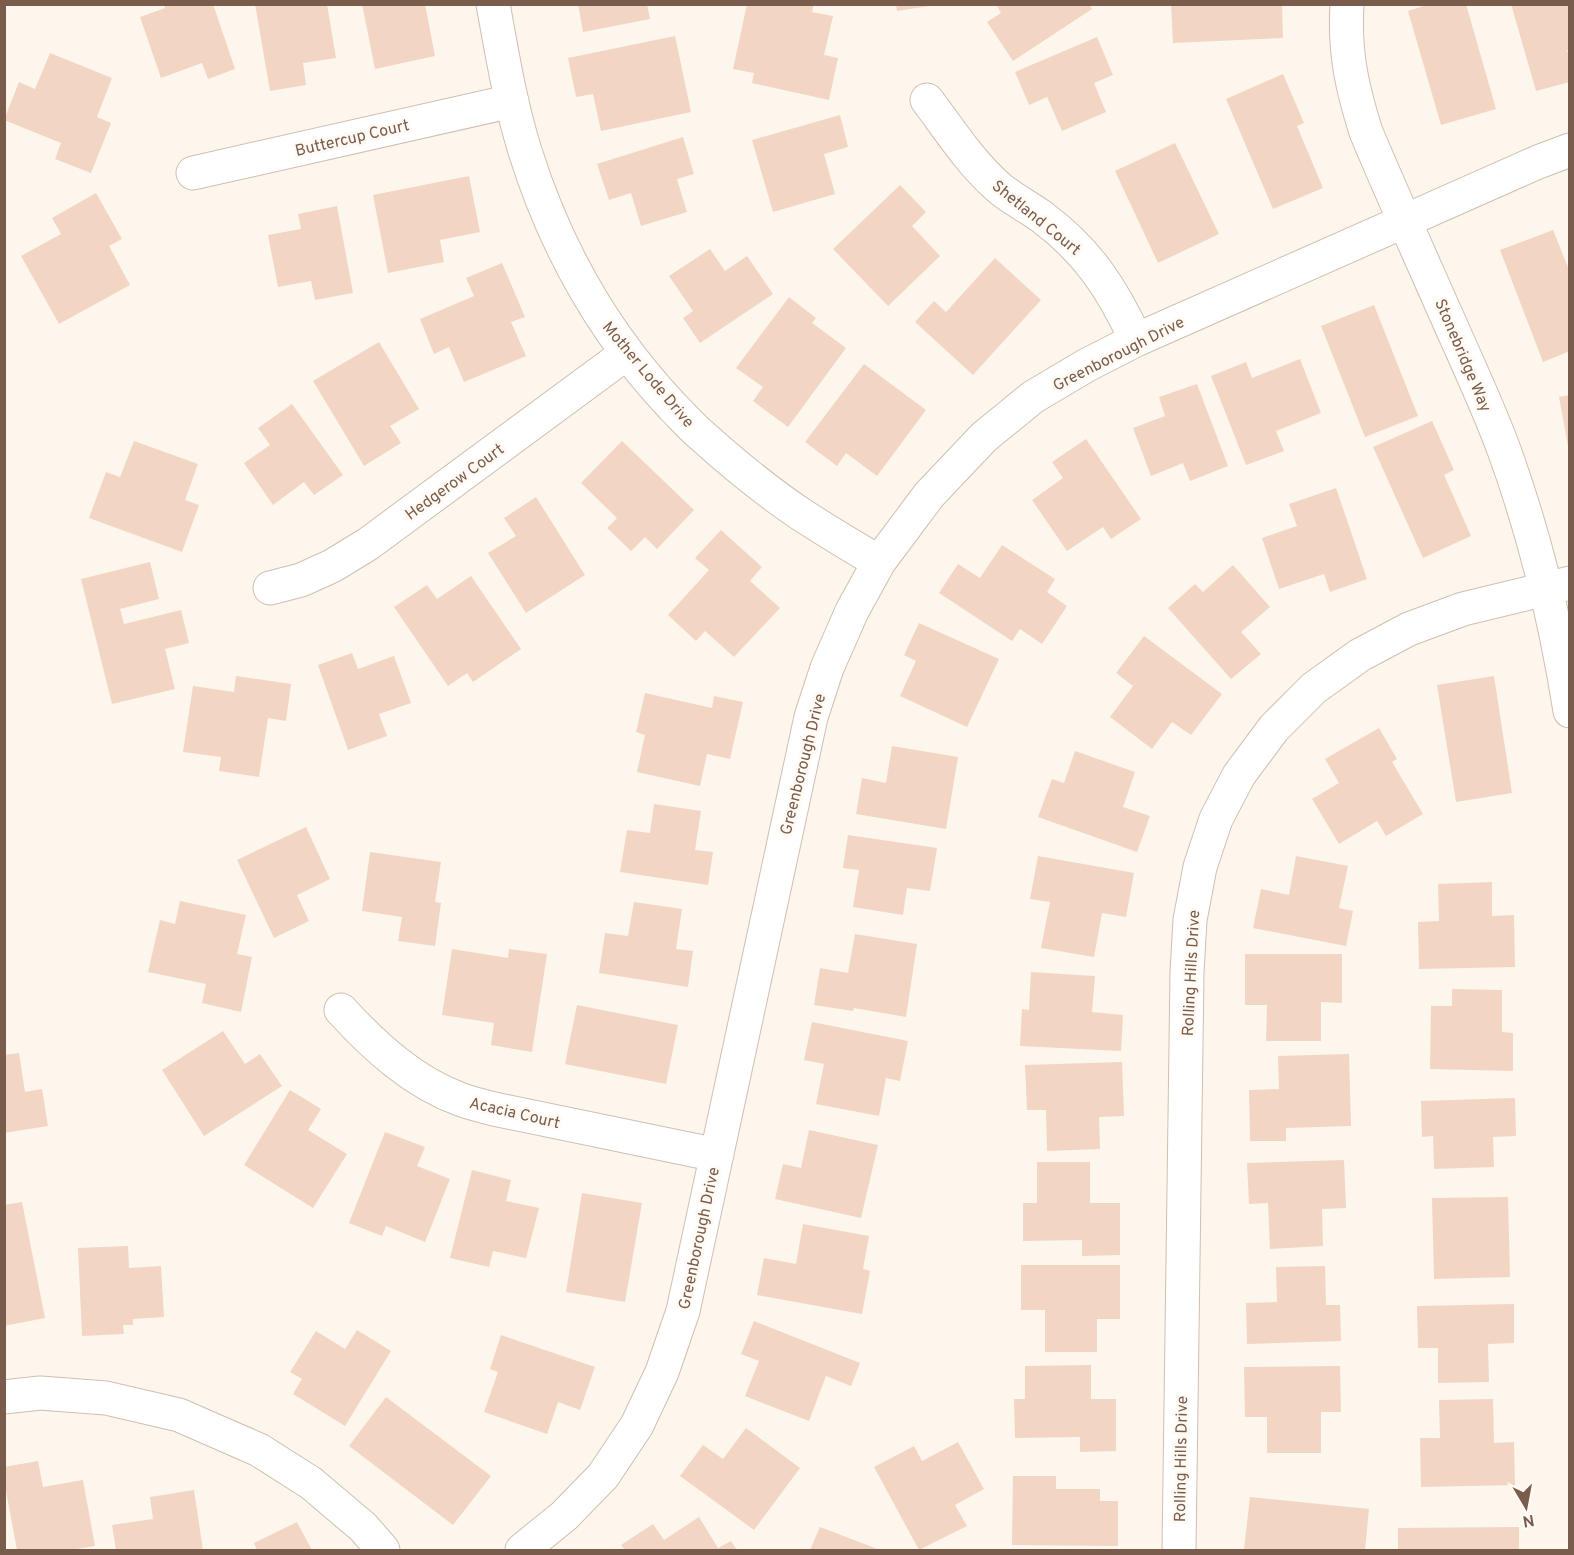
<svg xmlns="http://www.w3.org/2000/svg" width="1574" height="1555" font-family="Overpass,sans-serif">
	<rect width="100%" height="100%" fill="#fdf6ec"/>
	<path fill="#f3d5c3" d="M164,4H213L235,69L208,79L202,63L161,78L140,17L165,8Z
		M255,4H327L336,58L303,63L306,85L270,91Z
		M362,4H425L435,56L375,69Z
		M578,4H647L650,19L583,32Z
		M747,4H814L812,12L833,16L824,55L838,58L829,100L752,83L754,73L733,69Z
		M896,4H929V6L897,11Z
		M996,4H1089L1092,9L1013,61L987,22L1001,13Z
		M1171,4H1282L1283,38L1173,43Z
		M1430,4H1466L1496,109L1441,125L1408,11Z
		M1511,4H1570V50H1567L1570,58V82L1536,91Z
		M675,36L691,112L601,131L593,94L576,97L568,58Z
		M1097,37L1113,75L1094,83L1106,112L1062,131L1047,97L1029,105L1015,72Z
		M50,53L112,78L97,117L111,123L91,173L55,159L61,143L4,120L19,82L35,89Z
		M1283,74L1304,123L1297,126L1323,188L1273,209L1226,99Z
		M840,115L848,147L824,154L835,194L773,212L752,140Z
		M683,137L694,174L677,179L687,212L641,226L631,193L609,200L597,164Z
		M1175,143L1219,234L1158,263L1115,171Z
		M469,176L480,232L440,240L444,262L388,273L373,195Z
		M900,185L926,212L912,226L940,256L888,306L833,249Z
		M96,193L122,239L109,246L130,285L59,324L21,256L61,234L52,218Z
		M337,206L353,293L315,300L311,281L278,287L268,235L301,229L298,214Z
		M1553,230L1570,272V351L1543,362L1500,250Z
		M710,249L725,271L747,256L773,294L700,343L683,318L693,311L669,276Z
		M995,258L1041,300L973,375L915,322L934,301L946,312Z
		M502,263L525,317L511,322L526,356L464,382L449,347L434,354L420,319L474,296L466,278Z
		M789,297L816,318L812,323L846,348L788,427L753,401L763,387L736,368Z
		M1374,305L1418,416L1365,437L1321,326Z
		M379,342L419,409L390,426L401,443L364,466L313,381Z
		M1300,359L1321,413L1276,431L1284,451L1246,465L1211,376L1246,362L1252,378Z
		M864,364L926,410L877,476L846,453L837,466L805,442Z
		M1197,384L1228,466L1190,481L1183,463L1151,476L1133,428L1165,416L1159,397Z
		M1570,395V446H1568L1559,397Z
		M292,404L343,475L314,495L304,482L273,505L244,463L270,445L258,428Z
		M1432,421L1454,470L1444,475L1471,536L1423,558L1373,447Z
		M1086,439L1141,519L1111,539L1103,527L1067,551L1032,500L1063,478L1052,462Z
		M134,441L198,464L185,500L199,505L182,552L89,518L106,472L120,477Z
		M622,441L694,510L657,549L645,537L631,551L607,528L617,518L581,483Z
		M1336,488L1367,579L1330,592L1324,574L1279,589L1262,538L1297,526L1289,504Z
		M536,497L585,575L526,613L488,553L516,536L504,518Z
		M721,530L762,567L750,581L780,608L734,657L705,631L696,641L668,615L709,570L695,558Z
		M1002,545L1055,579L1047,592L1067,606L1042,644L1020,629L1012,641L939,593L958,564L980,578Z
		M150,562L159,599L120,609L124,624L181,610L189,643L165,649L175,689L112,704L81,579Z
		M1233,565L1270,607L1241,632L1261,654L1231,679L1168,608L1195,584L1203,592Z
		M471,576L521,649L473,682L467,673L448,686L394,607L427,585L437,599Z
		M919,623L999,659L967,727L900,696L916,661L904,655Z
		M1144,636L1222,694L1191,735L1172,722L1152,749L1110,717L1133,686L1116,673Z
		M352,653L358,669L394,656L411,703L379,714L387,736L348,750L318,665Z
		M236,676L291,684L286,721L268,718L259,777L219,771L221,757L183,752L193,686L234,692Z
		M1494,676L1512,793L1456,802L1437,685Z
		M645,693L712,708L714,696L743,702L730,759L707,754L700,786L637,772L645,735L636,732Z
		M1379,728L1397,759L1392,762L1423,814L1386,836L1377,821L1339,844L1312,799L1339,783L1325,759Z
		M892,746L958,757L946,829L856,814L862,778L886,783Z
		M1075,751L1135,772L1123,807L1150,816L1137,852L1038,817L1052,779L1064,783Z
		M654,804L701,811L695,850L713,852L708,885L620,872L627,830L650,833Z
		M306,827L330,879L297,895L309,921L274,938L237,860Z
		M848,835L937,848L930,891L907,888L903,915L853,907L859,870L843,868Z
		M370,852L441,862L435,902L441,903L435,946L398,941L402,917L362,911Z
		M1038,856L1134,873L1126,917L1102,913L1094,957L1041,948L1050,902L1030,899Z
		M1296,856L1348,866L1339,908L1353,911L1346,946L1253,928L1261,889L1289,895Z
		M1492,882V916L1514,915L1515,967L1419,969L1418,922L1439,921L1438,884Z
		M180,901L246,915L237,954L252,957L241,1012L202,1003L206,984L148,972L160,920L175,924Z
		M634,902L682,909L676,949L693,951L688,987L599,973L605,933L628,936Z
		M855,934L917,944L906,1017L854,1008L853,1011L814,1005L820,968L848,973Z
		M452,949L508,958L509,949L547,954L532,1052L491,1045L494,1023L442,1015Z
		M1245,954H1342V1003L1321,1002V1041H1266L1267,1005H1245Z
		M1031,972L1095,976L1092,1012L1123,1015L1121,1051L1020,1046L1022,1009L1029,1010Z
		M1452,989L1502,990V1032L1513,1033V1071L1430,1069L1431,1006H1452Z
		M577,1005L678,1025L666,1084L565,1064Z
		M812,1022L908,1041L900,1081L886,1078L879,1116L816,1104L824,1064L804,1060Z
		M223,1031L245,1064L260,1054L282,1086L204,1136L162,1070Z
		M19,1053L25,1092L42,1089L48,1126L4,1133V1055Z
		M1349,1054L1351,1126L1286,1128V1141H1250L1249,1090L1279,1089L1278,1056Z
		M1122,1062L1124,1116L1099,1117L1100,1149L1047,1151L1046,1110H1027L1025,1065Z
		M290,1090L321,1109L308,1130L347,1154L313,1208L244,1165Z
		M1515,1098L1516,1136L1493,1137L1494,1167L1434,1169L1433,1136L1422,1137L1421,1101Z
		M809,1130L878,1145L861,1218L775,1199L783,1164L801,1168Z
		M385,1132L425,1147L417,1166L450,1179L425,1242L386,1226L382,1236L349,1223Z
		M1344,1160L1346,1208L1322,1209L1323,1246L1270,1249L1268,1203L1249,1204L1247,1163Z
		M1037,1162H1090V1203H1120V1255L1082,1256V1240L1023,1241V1203H1037Z
		M472,1170L511,1180L506,1201L539,1208L526,1258L493,1251L489,1267L450,1258Z
		M582,1193L642,1203L625,1302L566,1292Z
		M1508,1197L1510,1277L1434,1279L1432,1198Z
		M22,1202L45,1318L4,1326V1205Z
		M803,1224L869,1236L863,1269L870,1271L862,1314L757,1295L764,1258L796,1264Z
		M128,1246L129,1268L161,1266L164,1317L133,1319V1325H123L124,1334L82,1336L78,1248Z
		M1021,1265H1120V1319H1097V1352H1045V1310H1021Z
		M1325,1266L1326,1305H1340L1341,1341L1247,1344L1246,1303L1277,1302L1276,1267Z
		M1514,1304V1343L1488,1344L1489,1382L1438,1383V1348H1418L1417,1306Z
		M754,1321L860,1363L851,1386L826,1376L809,1421L745,1396L759,1361L741,1354Z
		M357,1330L391,1351L345,1426L293,1394L302,1379L290,1372L316,1331L345,1349Z
		M501,1335L595,1367L580,1410L558,1402L547,1434L484,1412L498,1372L490,1369Z
		M1091,1365V1399H1116V1451L1080,1452V1437L1015,1438L1014,1399H1025V1366Z
		M1340,1366L1341,1412H1321V1453H1267V1417H1245L1244,1367Z
		M386,1397L491,1476L453,1525L349,1446Z
		M1493,1399L1494,1443L1514,1442L1515,1485L1421,1487L1420,1438H1440L1439,1400Z
		M746,1428L800,1468L754,1530L680,1476L703,1445L723,1459Z
		M958,1442L984,1489L955,1505L967,1526L919,1550L874,1467L914,1446L922,1461Z
		M38,1461L43,1487L83,1480L95,1546L70,1550H17L4,1480V1467Z
		M1013,1476H1056V1489H1100V1501H1118V1546L1012,1545Z
		M194,1490L203,1550H116L112,1525L153,1519L150,1497Z
		M1250,1497L1369,1509L1365,1550L1244,1549Z
		M699,1517L718,1548L731,1541L737,1550H625L621,1545L653,1524L664,1540Z
		M297,1522L312,1550H257L254,1543Z
		M820,1527L880,1550H810Z
		M1519,1527V1550H1398V1528Z"/>
	<g fill="none" stroke-linecap="round" stroke-linejoin="round">
		<defs>
			<path id="minor" d="M493,4C502,53 510,103 525,151C555,247 604,334 673,407C682,416 690,425 699,433C731,462 766,491 802,515C827,531 853,547 879,562
				M1347,4C1344,52 1352,88 1366,132C1395,201 1426,269 1456,337C1473,375 1490,412 1504,450C1535,535 1556,622 1570,711
				M927,100C949,129 969,161 997,186C1010,198 1027,206 1042,217C1088,251 1113,290 1136,340
				M193,173L512,101
				M270,588L301,580L332,566L368,544L627,353
				M341,1010C375,1047 414,1083 462,1100C473,1104 483,1106 494,1109L717,1155
				M4,1397L40,1393L106,1398L179,1415L259,1450L311,1483L363,1527L383,1550
				M522,1550L564,1516L603,1476L637,1425L662,1372L683,1311L811,717L827,668L852,611L879,562L929,495L984,437L1033,397L1087,365L1136,340L1538,162L1570,150
				M1179,1550L1187,972L1190,920L1200,867L1216,819L1239,775L1274,728L1314,688L1360,655L1409,629L1463,609L1570,583"/>
		</defs>
		<use href="#minor" stroke="#d1beb0" stroke-width="35"/>
		<use href="#minor" stroke="#fff" stroke-width="33"/>
	</g>
	<g text-anchor="middle" stroke-width="6" stroke-linejoin="round" paint-order="stroke">
		<g font-size="16" fill="#7a5c4d" stroke="#fffaf3">
			<text transform="translate(352 137) rotate(-13)" y="6">Buttercup Court</text>
			<text transform="translate(1037 217) rotate(39)" y="6">Shetland Court</text>
			<text transform="translate(1118 353) rotate(-27)" y="6">Greenborough Drive</text>
			<text transform="translate(1464 355) rotate(67)" y="6">Stonebridge Way</text>
			<text transform="translate(649 374) rotate(50)" y="6">Mother Lode Drive</text>
			<text transform="translate(454 481) rotate(-36)" y="6">Hedgerow Court</text>
			<text transform="translate(802 764) rotate(-76)" y="6">Greenborough Drive</text>
			<text transform="translate(1190 973) rotate(-87)" y="6">Rolling Hills Drive</text>
			<text transform="translate(515 1112) rotate(13)" y="6">Acacia Court</text>
			<text transform="translate(698 1238) rotate(-78)" y="6">Greenborough Drive</text>
			<text transform="translate(1180 1459) rotate(-89)" y="6">Rolling Hills Drive</text>
		</g>
	</g>
	<rect width="1574" height="1555" fill="none" stroke="#7a5c4d" stroke-width="12"/>
	<g transform="translate(1526 1507) rotate(170)" stroke="#fffaf3" stroke-width="4.5" paint-order="stroke">
	<path d="M0-4.5L10 22L0 15L-10 22Z" fill="#7a5c4d"/>
	<text y="-9" font-size="16" font-weight="bold" text-anchor="middle" fill="#7a5c4d">N</text>
	</g>
</svg>
